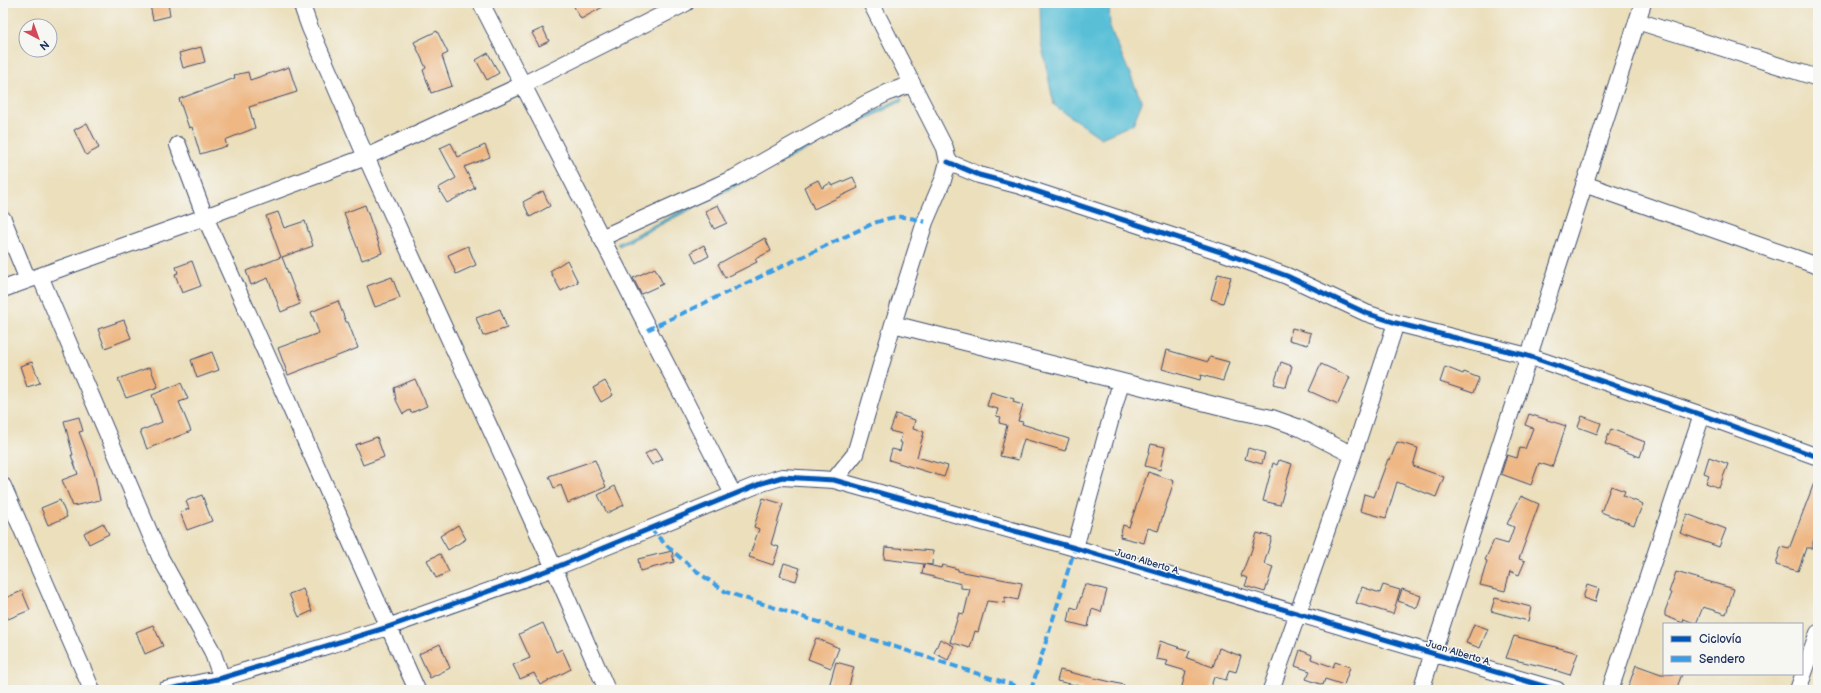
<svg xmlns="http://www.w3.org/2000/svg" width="1821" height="693" font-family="'Balsamiq Sans',sans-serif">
	<rect width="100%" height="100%" fill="#f6f6f2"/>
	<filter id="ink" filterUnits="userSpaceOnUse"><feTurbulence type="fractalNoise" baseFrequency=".025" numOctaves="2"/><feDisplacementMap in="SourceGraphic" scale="8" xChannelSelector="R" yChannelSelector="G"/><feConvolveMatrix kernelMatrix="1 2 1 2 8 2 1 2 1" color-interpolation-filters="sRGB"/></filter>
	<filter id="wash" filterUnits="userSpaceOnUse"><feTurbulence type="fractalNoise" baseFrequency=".012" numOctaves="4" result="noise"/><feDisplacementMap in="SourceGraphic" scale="16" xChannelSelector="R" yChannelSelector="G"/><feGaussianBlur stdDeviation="0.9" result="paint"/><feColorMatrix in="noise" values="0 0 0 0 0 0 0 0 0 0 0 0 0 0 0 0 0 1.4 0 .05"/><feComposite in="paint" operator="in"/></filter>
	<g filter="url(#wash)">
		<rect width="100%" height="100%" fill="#ebdfbc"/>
		<path fill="#59bfd7" stroke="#3a779a" d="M1040,3H1109L1110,28L1142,102L1133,124L1101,138L1054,105L1041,42Z
			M901,98L902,101L619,246L617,244Z"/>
		<g id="blocks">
			<path fill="#eeb784" d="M160,3H168L170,16L153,20L150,5Z
				M572,3H610L581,19Z
				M543,28L549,41L539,46L532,33Z
				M437,31L448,53L442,56L452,86L431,93L423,70L426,68L414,42Z
				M201,47L205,62L183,68L179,53Z
				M488,53L499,73L487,80L476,60Z
				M289,67L297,92L249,107L255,128L225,140L227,146L200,154L192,127L189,128L179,99L235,78L234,75L248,72L250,80Z
				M87,123L99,148L86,155L74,130Z
				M451,143L458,157L485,145L490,157L464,167L475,188L447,203L438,188L456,178L440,148Z
				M853,177L858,188L814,209L804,187L818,180L822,188L830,183L832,186Z
				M543,191L550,206L530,217L523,202Z
				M365,205L382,253L362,260L344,213Z
				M718,205L727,223L714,229L705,211Z
				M278,212L284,228L305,221L313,246L282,257L300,304L281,312L268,278L251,285L246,271L281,257L266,216Z
				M765,238L771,251L755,259L757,262L725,278L718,264Z
				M704,245L709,256L696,263L691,252Z
				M468,246L476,265L456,274L448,255Z
				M567,260L578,282L561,291L550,271Z
				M192,261L201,286L182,293L175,274L178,273L176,267Z
				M655,268L663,284L641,294L633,278Z
				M1218,274L1231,277L1223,303L1211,299Z
				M392,277L400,298L375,307L367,286Z
				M338,301L346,322H348L358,348L288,375L278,348L319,333L311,312Z
				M500,309L507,328L483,336L476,318Z
				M124,320L131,338L105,348L98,329Z
				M1292,328L1311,333L1308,345L1289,340Z
				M1167,350L1208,362L1210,357L1229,362L1223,381L1201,375L1200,380L1162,369Z
				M212,352L219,370L197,378L191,360Z
				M32,362L40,383L27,387L20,366Z
				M1281,362L1292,366L1286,387L1274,384Z
				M1321,364L1350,377L1338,404L1309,391Z
				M150,367L158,387L126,398L118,379Z
				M1445,367L1463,374L1464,372L1479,378L1473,393L1440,382Z
				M415,379L427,406L411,413L410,410L403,414L396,400L394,388Z
				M605,381L613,395L601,402L593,388Z
				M181,383L188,399L179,402L191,431L147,449L140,431L162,422L152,395Z
				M991,392L1014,399L1013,402L1023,405L1018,421L1023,422L1022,424L1069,439L1065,451L1024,439L1018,460L1000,456L1007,425L999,423L1001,417L996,416L998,409L987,406Z
				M896,414L915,420L913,429L924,432L917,457L948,466L944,477L889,460L892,449L900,451L902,443L900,442L902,434L890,431Z
				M1529,414L1566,426L1552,467L1539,463L1531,485L1501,474L1507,455L1517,458L1520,448L1525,449L1533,428L1525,425Z
				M1582,416L1601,423L1597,434L1578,427Z
				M79,417L83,431L79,432L94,471L100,500L73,506L62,480L78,474L71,455H73L64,421Z
				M1611,429L1645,442L1640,457L1605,444Z
				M377,437L384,457L363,465L355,445Z
				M1397,442L1418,448L1413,466L1444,477L1436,497L1397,482L1386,518L1360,511L1364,494L1374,497L1388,459L1390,460Z
				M1151,444L1165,447L1160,470L1145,466Z
				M656,448L663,459L652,465L645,454Z
				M1248,448L1265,453L1262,464L1245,459Z
				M1709,457L1728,464L1719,488L1706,483L1709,475L1704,473Z
				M595,460L606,487L568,503L561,485L554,488L549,476Z
				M1279,460L1292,464L1280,505L1263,501L1273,463L1277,465Z
				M1148,472L1174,481L1158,531L1148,528L1144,543L1120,537L1123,525L1129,527Z
				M1817,475L1818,529L1813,542V548H1806L1798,571L1776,565L1781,547L1789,549Z
				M615,486L624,505L607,513L598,495Z
				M1611,486L1625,491L1623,496L1643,504L1634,525L1601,512Z
				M202,495L212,521L187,530L180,512L189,509L186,501Z
				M1521,496L1539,504L1519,559L1525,561L1519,575L1510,571L1505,591L1480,585L1487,561L1485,560L1494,540L1508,544L1514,527L1507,524Z
				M763,498L783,504L771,544L779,547L773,565L749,557L759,529L754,527Z
				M60,500L67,517L48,525L41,508Z
				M1687,514L1726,529L1719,547L1680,533Z
				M103,523L109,534L89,544L84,533Z
				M458,525L466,539L448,550L440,536Z
				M1257,533L1272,537L1264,564L1273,567L1265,592L1245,586L1248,578L1241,576L1249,555H1250Z
				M885,547L933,551L932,565L884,559Z
				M672,551L674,562L640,571L638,559Z
				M440,554L449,572L436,578L427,560Z
				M784,563L800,568L796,581L780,576Z
				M924,564L941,568L942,565L958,569V571L1022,583L1018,600L1005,597V603L987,601L978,632L975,631L970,648L950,642L959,613L964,614L970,589L961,588V584L922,574Z
				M1676,572L1734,589L1726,614L1703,607L1696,624L1684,619L1683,623L1665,616V611L1672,593L1669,592Z
				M1085,584L1107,590L1101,612L1092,609L1088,627L1068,622L1071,607L1077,609Z
				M1383,585L1400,590L1393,614L1356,603L1362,587L1380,593Z
				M1587,585L1599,589L1595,602L1583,598Z
				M303,589L312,611L299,617L289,594Z
				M1402,589L1421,596L1417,608L1398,601Z
				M22,591L30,610L8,619L3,606V599Z
				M1495,598L1531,607L1528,621L1491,611Z
				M543,623L556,652L562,649L571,669L540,685L534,673L520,679L513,665L530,658L519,634Z
				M1474,624L1488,629L1480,648L1466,643Z
				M153,625L163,646L145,654L136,632Z
				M1514,636L1578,653L1570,675L1554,670V669L1506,658Z
				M816,638L839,648L831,668L808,659Z
				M940,639L954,646L948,660L934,653Z
				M1160,641L1190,651L1187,658L1213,667L1219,648L1241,656L1236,672L1229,670L1226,680L1214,677L1210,690H1181L1186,671L1166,665L1168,661L1156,659Z
				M440,644L450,668L430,678L419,654Z
				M1300,650L1312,655L1311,659L1333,667L1335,662L1350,667L1344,685L1325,679L1323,685L1306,679L1310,671L1295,666Z
				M836,662L854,667L848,690H828Z
				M1636,665L1661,674H1682L1676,690H1627Z
				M1060,670L1124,685L1123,690H1082L1083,687L1057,681Z"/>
		</g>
	</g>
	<g filter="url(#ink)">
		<use href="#blocks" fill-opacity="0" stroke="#3a496c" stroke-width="1"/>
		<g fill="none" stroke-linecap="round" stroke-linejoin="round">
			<defs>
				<path id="minor" d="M301,3L310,28L366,157L554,568L607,690
					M481,3L733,494
					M1637,21L1818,78
					M178,145L205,217L417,690
					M948,162L979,175L1017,185L1224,253L1287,276L1366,313L1396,323L1528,356L1702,415L1818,457
					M1584,184L1818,266
					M3,219L28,280
					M601,238L734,178L865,104L889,92L912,84
					M40,276L160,557L212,651L226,690
					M3,289L205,217L366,157L522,85L686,3
					M893,324L1238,411L1272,418L1300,428L1353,455
					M834,480L855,454L893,324L925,222L943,180L948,162L945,148L871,3
					M3,486L92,690
					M1075,548L1121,382
					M165,690L222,678L385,628L554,568L762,483L782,477L834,480L1075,548L1557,690
					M1271,690L1353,455L1396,323
					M1421,690L1643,3
					M1610,690L1702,415
					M1798,690L1818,633"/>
			</defs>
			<use href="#minor" stroke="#3a496c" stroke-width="18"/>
			<use href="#minor" stroke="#fff" stroke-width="16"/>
			<path stroke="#3b9de6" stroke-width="4" stroke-dasharray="8 4" stroke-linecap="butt" d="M647,330L874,223C896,215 902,215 925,222
				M650,528C673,554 698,573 726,592L1028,690
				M1031,690L1075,548"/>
			<defs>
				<path id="cycleway" d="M948,162L979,175L1017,185L1224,253L1287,276L1366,313L1396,323L1528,356L1702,415L1818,457
					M165,690L222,678L385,628L554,568L762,483L782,477L834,480L1075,548L1557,690"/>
			</defs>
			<use href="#cycleway" stroke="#f6f6f2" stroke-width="8"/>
			<use href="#cycleway" stroke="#0057b8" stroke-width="5"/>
		</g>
	</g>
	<g text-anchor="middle" stroke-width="3" stroke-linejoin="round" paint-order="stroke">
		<g font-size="10" fill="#1b2f5e" stroke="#f6f6f2">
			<text transform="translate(1148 561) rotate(17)" y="4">Juan Alberto A.</text>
			<text transform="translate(1459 652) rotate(17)" y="4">Juan Alberto A.</text>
		</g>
	</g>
	<rect width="1821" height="693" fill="none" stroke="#f6f6f2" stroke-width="16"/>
	<rect x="1663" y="623" width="140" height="52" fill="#f6f6f2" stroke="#9ea6b7"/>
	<rect x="1671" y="636" width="20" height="6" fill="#0057b8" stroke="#9ea6b7"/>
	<text x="1699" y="643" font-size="12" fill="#1b2f5e">Ciclovía</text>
	<rect x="1671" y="656" width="20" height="6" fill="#3b9de6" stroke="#9ea6b7"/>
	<text x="1699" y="663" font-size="12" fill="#1b2f5e">Sendero</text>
	<g transform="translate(38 38) rotate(139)"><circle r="19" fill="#f6f6f2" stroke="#9ea6b7"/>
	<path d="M0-3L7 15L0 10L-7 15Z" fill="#d1495b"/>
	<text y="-6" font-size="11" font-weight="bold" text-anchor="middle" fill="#1b2f5e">N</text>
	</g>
</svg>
